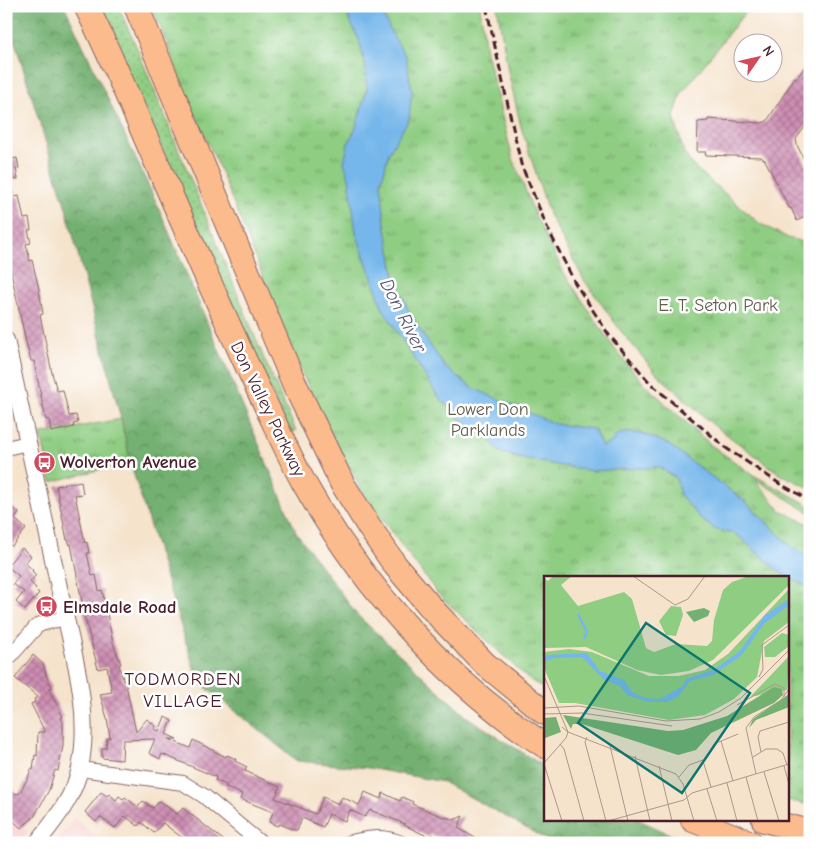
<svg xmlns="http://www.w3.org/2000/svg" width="816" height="849" font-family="'Comic Neue',sans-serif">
	<defs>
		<pattern id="grass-dots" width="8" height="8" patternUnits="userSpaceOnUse" patternTransform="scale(1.25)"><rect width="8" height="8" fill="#8fcd83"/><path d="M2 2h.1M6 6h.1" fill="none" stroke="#77a66b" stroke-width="1.8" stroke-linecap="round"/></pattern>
		<pattern id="forest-crowns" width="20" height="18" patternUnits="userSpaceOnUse" patternTransform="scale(1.25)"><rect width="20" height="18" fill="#73b071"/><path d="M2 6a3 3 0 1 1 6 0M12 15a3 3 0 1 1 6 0" fill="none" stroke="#608f5d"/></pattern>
		<pattern id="park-tufts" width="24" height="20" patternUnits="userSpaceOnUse" patternTransform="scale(1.25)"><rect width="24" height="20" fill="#8fcd83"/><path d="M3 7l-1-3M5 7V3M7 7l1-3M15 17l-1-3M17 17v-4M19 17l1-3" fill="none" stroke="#77a66b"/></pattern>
		<pattern id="building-cross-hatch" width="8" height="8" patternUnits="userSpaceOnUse" patternTransform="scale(1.25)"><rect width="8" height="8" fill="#cd8eb3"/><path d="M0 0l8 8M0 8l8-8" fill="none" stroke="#a87392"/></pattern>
	</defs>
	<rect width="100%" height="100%" fill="#fff"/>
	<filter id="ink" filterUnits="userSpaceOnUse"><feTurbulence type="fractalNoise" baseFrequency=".02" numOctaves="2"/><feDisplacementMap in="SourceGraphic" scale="10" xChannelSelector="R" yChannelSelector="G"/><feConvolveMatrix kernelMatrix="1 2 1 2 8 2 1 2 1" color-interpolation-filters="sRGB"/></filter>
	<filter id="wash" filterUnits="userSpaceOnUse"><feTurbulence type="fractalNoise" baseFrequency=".0096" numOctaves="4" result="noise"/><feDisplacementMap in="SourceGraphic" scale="20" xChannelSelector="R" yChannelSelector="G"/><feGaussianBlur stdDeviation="1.12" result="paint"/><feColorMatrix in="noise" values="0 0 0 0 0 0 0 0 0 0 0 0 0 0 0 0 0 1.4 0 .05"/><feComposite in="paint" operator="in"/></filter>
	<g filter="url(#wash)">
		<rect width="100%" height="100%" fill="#f5e3cc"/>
		<path fill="#f7d0cd" d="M6,814L27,832L18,843H6Z
			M75,817L76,820L105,843H55Z"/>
		<path fill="url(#grass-dots)" stroke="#6c7657" d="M98,6H118L137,48L265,361L296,431L292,432L283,417Z
			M644,384L712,446L750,473L810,506V513L665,423Z"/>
		<path fill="url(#forest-crowns)" stroke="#5e684e" d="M6,6L65,7L157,204L296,532L357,615L467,717L545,767V820H639L689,843H553L443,782L369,768L297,761L198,681L130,462L121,419L66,208L10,26L6,20Z"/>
		<path fill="url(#park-tufts)" stroke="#6c7657" d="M151,6H480L486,52L512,156L535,215L564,273L614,348L644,384L712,446L750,473L780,510L810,525V805L787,800V578H545V690L526,677L438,594L365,497L331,434L299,367L222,174L187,96L162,31Z
			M497,6H750L681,94L674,117L684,153L692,165L759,223L788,238L810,244V488L780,474L711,423L656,373L621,331L584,280L549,214L521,127L508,71Z
			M121,419L130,462L51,482L41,434Z"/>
		<path fill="#76b7eb" stroke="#606b8b" d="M346,6H379L392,34L406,57L412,91L409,119L389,152L381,183L385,223L395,277L408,309L421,332L446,368L471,387L555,424L594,429L602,447L615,440L614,436C631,428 653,436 669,445L746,502L793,548L810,557V588L782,574L736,534L714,529L700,518L680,495L676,478L659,467L592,471L522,459L500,452L486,435L457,417L437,395L383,309L356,233L349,178L344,162L348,144L356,127L367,89L365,63L359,40L350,21Z"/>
		<g id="blocks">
			<path fill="url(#building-cross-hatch)" d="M810,59V120L796,139L797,145L810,172V214L797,221L791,208H789L765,160L761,157L705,155L706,152H697L698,122L708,121V119L762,123L767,121L795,77L797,78Z
				M17,158L19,168L16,169L18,179L11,180L15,197L19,196L24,219L29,218L31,230H28L31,243L26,244L30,261L32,260L39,289L43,314L40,315L52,373L57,391L63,390L69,416L76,415L78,423L73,424L74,427L51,432L49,419L46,420L43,406L34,361H31L26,342L6,249V160Z
				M81,481L83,494L75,495L85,543L87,542L89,553H87L92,576L96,575L99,591L102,590L113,643L121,664H119L123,680H125L136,732L147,719L156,726L154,729L159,731L165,717L172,721L166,734L177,739H169L190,748L193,740L226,757L227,755L236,759L235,761L247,767L245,771L280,787L275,798L316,814L323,797L339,804L342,797L359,805L365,792L381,799L383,793L400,801L402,797L413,802L412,804L446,818V817L454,820L463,816L458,828L484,843H451L436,836L431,835L429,837L404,825L405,824L370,810L365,817L350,810L345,821L329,814L323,827L302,818L297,830H294L280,824L277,826L269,822L273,812L240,799L242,794L226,788V785L215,780L216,777L162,754L160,759L149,753L155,739L123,740L122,760L102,758V748H106L107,738H110L107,718L100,694L112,692L107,667L98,669L85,618L71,544L70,545L68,540H67L56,486Z
				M6,502L19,513L15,519L26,529L12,546L6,544Z
				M22,548L31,556L25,563L33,570L32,571L36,575L30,582L36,588L35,589L39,593L25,610L16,602L24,592L13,584L19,576L7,566Z
				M33,655L43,664L47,678L52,687L49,689L63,717L61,718L63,722V746L58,771L55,770L49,790L34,817L21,828L6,814V808L13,800L6,796V791L19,794L28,778L31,769L33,770L35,755L37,756L38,732H45L31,704L35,702L34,699L38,697L15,678Z
				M101,792L107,796L109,794L116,800L119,796L123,799L125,797L138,807L143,801L153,808L159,801L177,814L183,808L227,843H189L163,823L154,833L141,822L138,826L125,816L115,828L100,817L96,822L85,812Z"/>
		</g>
	</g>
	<g filter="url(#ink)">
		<use href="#blocks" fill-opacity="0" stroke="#866463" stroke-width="1"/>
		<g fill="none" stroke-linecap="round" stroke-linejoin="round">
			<defs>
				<path id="minor" d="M6,448L28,443
					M6,661L36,627L41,624L65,618
					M80,769L183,783L204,796L258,841L262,843
					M348,843C366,838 383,835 401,843"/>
				<path id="tertiary" d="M6,340C24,424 42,508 60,592C72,650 92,709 80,768C74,797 55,820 37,843"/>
				<path id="motorway" d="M86,6C113,59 135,114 159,168C192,244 225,320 261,395C275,424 288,454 304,483C363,587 445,680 545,746
					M136,6L294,383L342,483L368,525L395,565L434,611L485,664L545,713
					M693,820L751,843
					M764,820L810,832"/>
			</defs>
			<use href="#minor" stroke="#866463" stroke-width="16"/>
			<use href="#tertiary" stroke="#866463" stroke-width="18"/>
			<use href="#motorway" stroke="#866463" stroke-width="26"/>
			<use href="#minor" stroke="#fff" stroke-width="14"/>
			<use href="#tertiary" stroke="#fff" stroke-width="16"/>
			<use href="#motorway" stroke="#fbbb8d" stroke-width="24"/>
			<path stroke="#4a1f2b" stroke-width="3" stroke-dasharray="8 4" stroke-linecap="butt" d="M486,6L521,164L547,227L575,283L609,335L651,384L726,448L780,484L810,500"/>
		</g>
	</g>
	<defs>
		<symbol id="bus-disc" viewBox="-11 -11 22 22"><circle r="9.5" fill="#d1495b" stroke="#fff"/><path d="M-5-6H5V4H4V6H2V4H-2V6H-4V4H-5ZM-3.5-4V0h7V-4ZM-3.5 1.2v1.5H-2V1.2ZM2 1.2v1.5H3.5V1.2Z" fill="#fff"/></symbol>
	</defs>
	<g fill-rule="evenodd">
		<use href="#bus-disc" x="32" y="450" width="25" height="25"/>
		<use href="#bus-disc" x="34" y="594" width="25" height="25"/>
	</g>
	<g text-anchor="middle" stroke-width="5" stroke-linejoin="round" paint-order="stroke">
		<g font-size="18" fill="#625c4a" stroke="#fff">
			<text x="718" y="311">E. T. Seton Park</text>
			<text x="488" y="415">Lower Don<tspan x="488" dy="21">Parklands</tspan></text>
		</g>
		<g font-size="18" fill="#4a1f2b" stroke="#fff">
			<text transform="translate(268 409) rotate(64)" y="6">Don Valley Parkway</text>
		</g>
		<g font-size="18" font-weight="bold" fill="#4a1f2b" stroke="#fff" text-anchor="start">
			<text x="60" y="468">Wolverton Avenue</text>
			<text x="63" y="613">Elmsdale Road</text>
		</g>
		<g font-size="19" font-style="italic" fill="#59546e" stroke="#fff">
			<text transform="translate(404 315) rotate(63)" y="7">Don River</text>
		</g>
		<g font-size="19" letter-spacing="1" fill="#4a1f2b" stroke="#fff">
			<text x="183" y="685">TODMORDEN<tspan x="183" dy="22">VILLAGE</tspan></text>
		</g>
	</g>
	<g transform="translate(544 576)">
		<rect width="245" height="245" fill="#f5e3cc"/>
		<path d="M127,30L137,31L139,39L132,60L122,59L115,45ZM238,57L245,59V70L231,81H221L220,71ZM245,80L243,114L206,121Z" fill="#8fcd83"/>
		<path d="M160,32L166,35L164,40L150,46L142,36ZM230,111L238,113L239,119L230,127L167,157L152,174L134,179L38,148H29L27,153L19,139L124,155L139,154L183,140ZM245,118V131L212,144L205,152L209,143ZM12,141L17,156L1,162L0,142Z" fill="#73b071"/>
		<path d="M9,0H28L17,9L34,30L80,16L88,23L102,72L110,76L132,68L163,70L168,65L170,44L179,14L188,6L205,0H245V9L169,84L145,95L117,99L93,94L42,71L0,72V2L4,5ZM245,13V46L220,65L213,101L190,123L161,139L125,144L31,127H15L0,92V76L25,73L48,76L105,100H135L161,94L184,78Z" fill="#8fcd83"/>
		<path d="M245,23V29L220,48L197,80L169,99L146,105L134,121L123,126H104L83,119L76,110L59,103L38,81L11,82L3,84L0,91L2,79L43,77L56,95L80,104L88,116L101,122L116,123L139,110L142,103L171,93L196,75L220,40Z" fill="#76b7eb"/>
		<path fill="none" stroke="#76b7eb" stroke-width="2.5" d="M34,38L43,56L40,63"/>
		<path fill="none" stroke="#b1958c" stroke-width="1" d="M89,0L131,29L144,23L161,0M0,100L24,156L22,162L0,187M215,101L219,93L218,69L245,49M193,129L231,108L240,112V121M0,132L35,130L122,145L156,143L175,136L197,122L245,74M0,138L38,137L128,150M18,151L24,156L132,198L139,208L150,245M43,161L41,166L62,245M177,165L189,205M16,168L20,173L40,245M66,170L84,245M217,176L214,161L216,155L245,146M91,180L106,245M209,181L222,173H233L239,177L243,189M159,185L167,211M0,188L18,245M115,190L128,245M240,190L245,208M220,196L235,245M212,198L202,152L210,141L237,124L245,113M135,201L145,189L162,183L170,168L194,158M202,201L214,245M183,207L193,245M163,213L173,245M64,245L140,224L148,217L245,188"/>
		<path fill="#0f766e" fill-opacity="0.15" stroke="#0f766e" stroke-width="2.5" d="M102,47L206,117L138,217L34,147Z"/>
		<rect width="245" height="245" fill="none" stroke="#4a1f2b" stroke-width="2.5"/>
	</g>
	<rect width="816" height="849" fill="none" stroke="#fff" stroke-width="25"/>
	<g transform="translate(758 58) rotate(56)"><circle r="24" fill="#ffffff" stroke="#b7a5aa"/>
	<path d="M0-4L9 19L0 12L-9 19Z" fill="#d1495b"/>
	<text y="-8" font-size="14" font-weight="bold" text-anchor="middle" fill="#4a1f2b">N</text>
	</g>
</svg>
